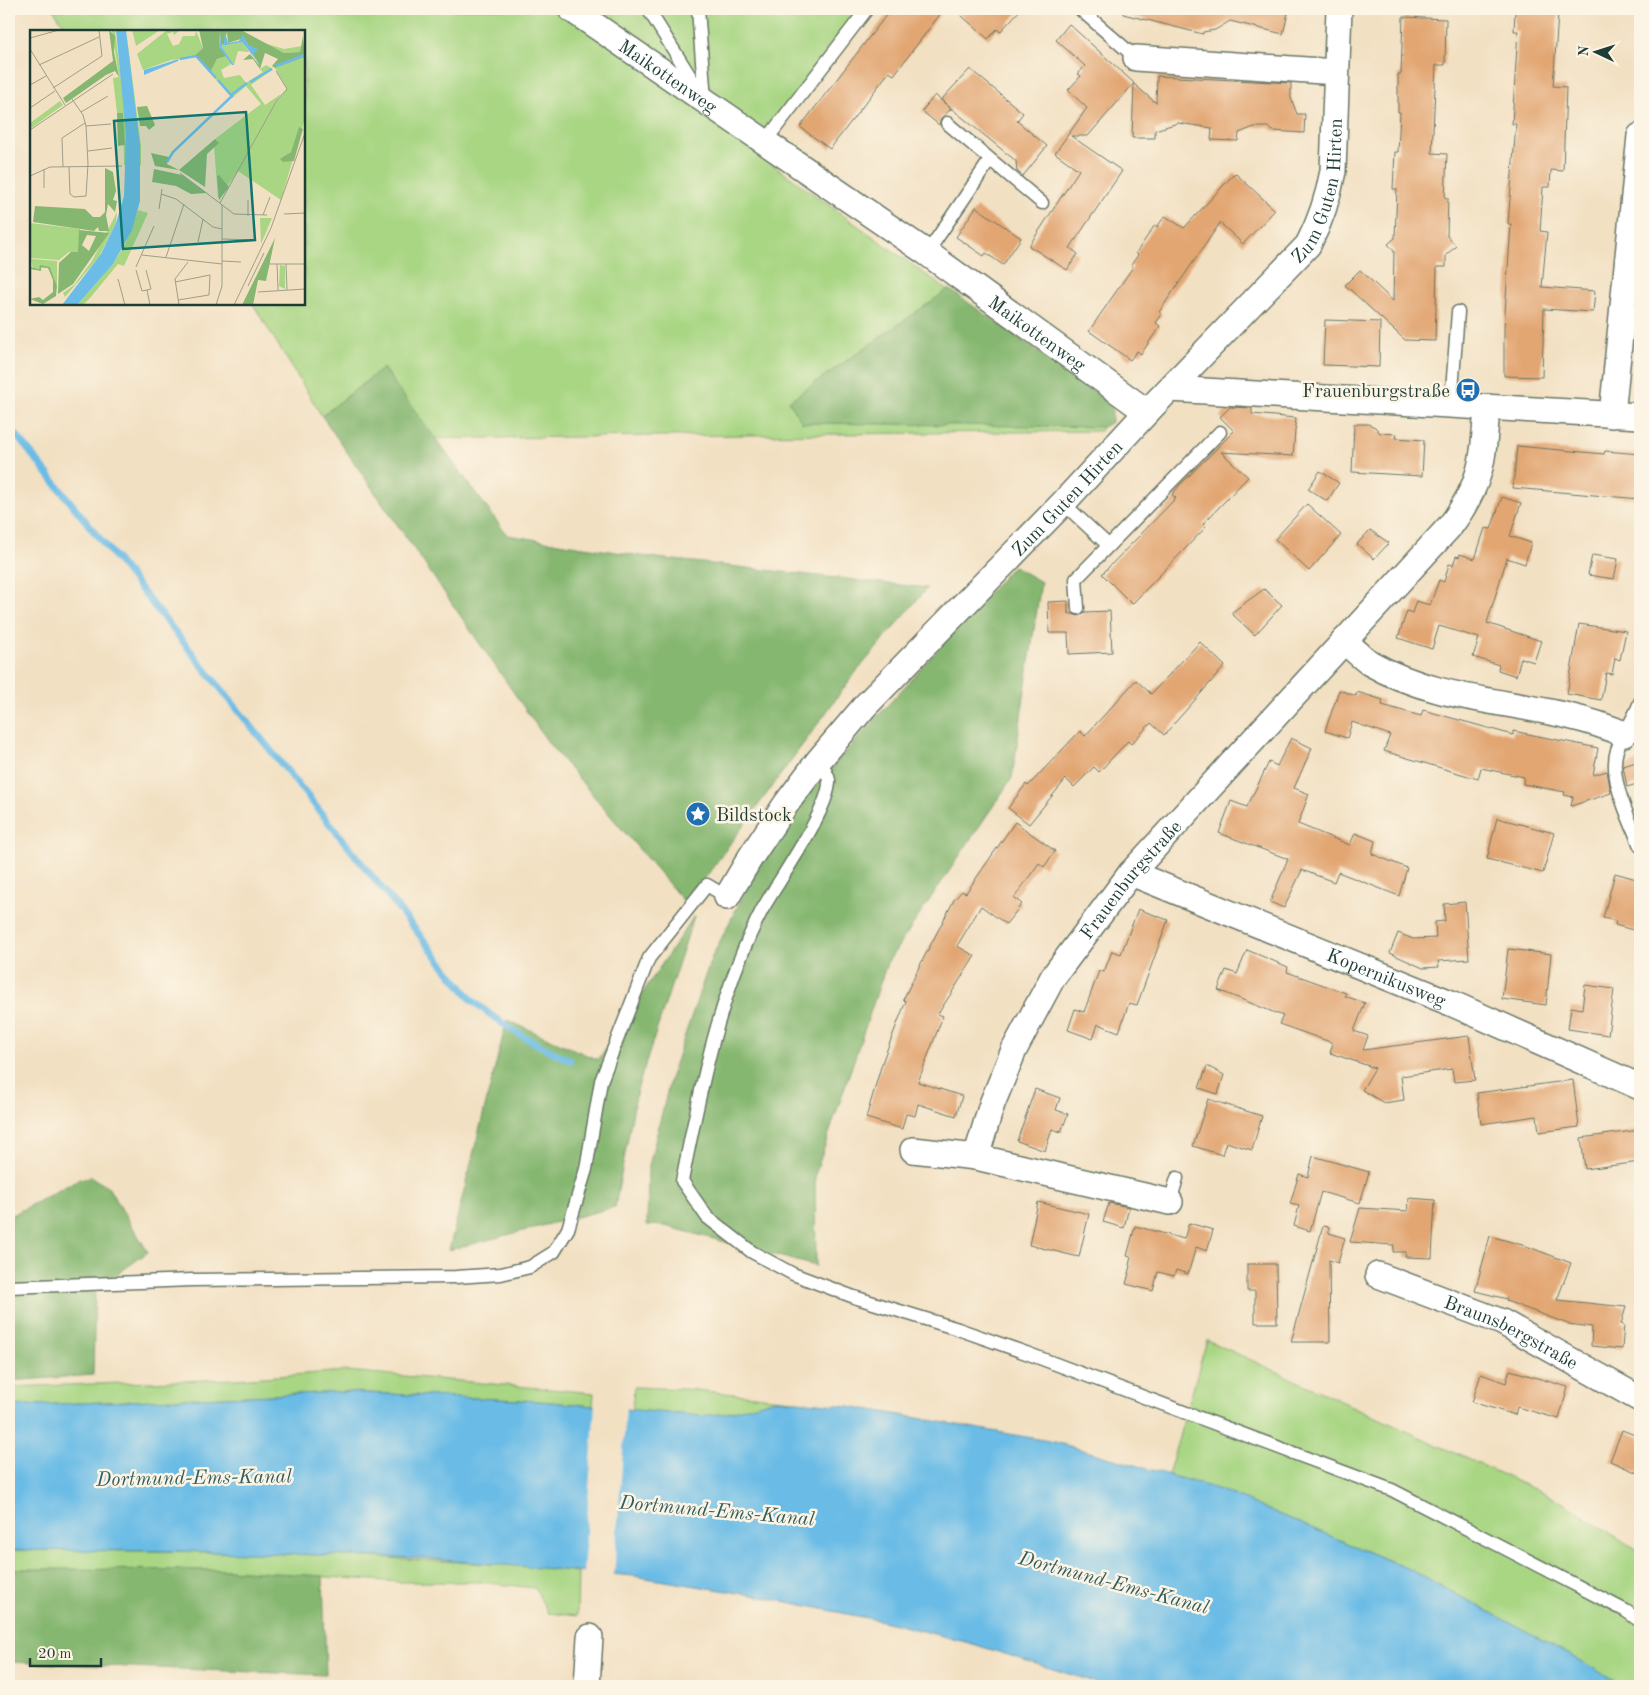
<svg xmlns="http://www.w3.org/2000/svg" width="1649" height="1695" font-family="'Old Standard TT',serif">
	<rect width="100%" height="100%" fill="#fcf5e5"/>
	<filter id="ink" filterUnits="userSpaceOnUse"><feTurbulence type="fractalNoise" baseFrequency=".02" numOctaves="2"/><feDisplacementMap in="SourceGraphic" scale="10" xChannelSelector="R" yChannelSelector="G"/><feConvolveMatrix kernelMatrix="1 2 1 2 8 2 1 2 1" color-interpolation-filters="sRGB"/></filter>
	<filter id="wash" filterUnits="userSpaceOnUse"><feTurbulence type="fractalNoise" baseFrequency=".0096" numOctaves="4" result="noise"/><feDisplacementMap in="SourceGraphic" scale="20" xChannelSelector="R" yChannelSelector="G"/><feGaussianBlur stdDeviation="1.12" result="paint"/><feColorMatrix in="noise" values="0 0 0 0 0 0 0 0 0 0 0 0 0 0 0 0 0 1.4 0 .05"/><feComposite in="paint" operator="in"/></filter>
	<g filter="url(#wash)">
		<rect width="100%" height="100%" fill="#f2e0c2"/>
		<path fill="#a8d683" stroke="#648a5c" d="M53,9H863L752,150L1112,408L1100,431L405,439L367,381L322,416L253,304H304V31H68Z
			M1207,1340L1560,1501L1640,1552V1686H1623L1583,1662L1411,1570L1221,1490L1168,1475Z
			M347,1371L594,1393L593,1406L539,1401L345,1392L9,1406V1387L236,1379Z
			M634,1387L685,1389L793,1400C766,1399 743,1411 717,1415C690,1419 660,1413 632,1410Z
			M9,1550C146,1551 283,1551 420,1560C473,1563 526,1565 578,1572L577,1616L548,1613L535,1588L480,1582H401L227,1570L9,1569Z"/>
		<path fill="#86b771" stroke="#527a52" d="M949,289L1102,397L1112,408V422L1103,427L802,423L789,401Z
			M383,368L507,535L648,557L927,588L852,677L686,904L550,745L322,416Z
			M1013,566L1041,582L1012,778L887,963L815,1175L816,1266L665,1226L647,1225L648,1170L671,1076L711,959L756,870L807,795Z
			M694,916L637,1090L615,1207L449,1250L507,1020L598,1060Z
			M91,1177L108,1187L148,1252L95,1290L93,1375L9,1381V1217L79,1179Z
			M9,1569L227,1570L323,1576L326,1675L9,1662Z"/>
		<path fill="#6bbce6" stroke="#457c8d" d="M345,1392L539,1401L701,1416L727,1413L776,1399L849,1406L1055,1442L1221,1490L1411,1570L1583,1662L1623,1686H1107L973,1644L887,1622L758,1596L634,1576L422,1558L181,1551L9,1550V1406Z"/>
		<path fill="#f2e0c2" d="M595,1404L626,1407L614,1576L583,1574Z"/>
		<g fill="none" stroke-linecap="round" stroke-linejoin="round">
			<path stroke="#6bbce6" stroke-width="7" d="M9,426L472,1000C504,1027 532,1043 570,1060"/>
		</g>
		<g id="blocks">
			<path fill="#e2a672" d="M891,9H944L894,75L889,72L830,149L800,127Z
				M954,9H1021L1000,32L997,29L988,39Z
				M1124,9H1289L1283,34L1230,21L1215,30L1203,32V34L1123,14Z
				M1515,11L1558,14L1553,86L1566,87L1563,171L1551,170L1550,187H1543L1540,231L1547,232L1542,287L1595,291L1593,312L1544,309L1542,377L1504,376V328L1511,224H1508L1516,124H1512L1518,31H1514Z
				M1403,17L1446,19L1445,65H1436L1432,153L1447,154L1445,198H1448L1447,236L1456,246L1446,255V267H1437L1435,341L1405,340L1345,285L1360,270L1393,301L1394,251L1388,244L1395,238L1397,189H1393L1395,152H1398L1400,112H1398V74H1401Z
				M1069,24L1134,83L1088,136H1071L1122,171L1070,248L1078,254L1067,270L1029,246L1079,170L1055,153L1087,108L1068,90L1081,76L1078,74L1085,66L1056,40Z
				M970,69L1023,113L1017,121L1047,146L1023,176L1017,171L1016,161L941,100Z
				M1157,76L1291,83V98L1297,114H1305L1304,133L1273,131L1268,127H1254L1239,133L1238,141L1211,140L1212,128L1178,123L1155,130V138H1132L1134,84L1156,103Z
				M935,95L951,109L941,118L939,125L922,111Z
				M1235,173L1275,210L1243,244L1220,223L1159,312L1162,314L1156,323L1160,326L1141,354L1137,351L1130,360L1089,331L1133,267L1131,265L1138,255L1136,253L1155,225L1157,227L1165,216L1184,228Z
				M976,207L1021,238L1003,265L986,253L984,256L956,237Z
				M1325,320L1380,322L1379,367L1323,365Z
				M1230,407L1252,408V414L1296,418L1293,456L1221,452L1248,477L1203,524L1206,527L1132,604L1102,574L1176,498L1172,495L1180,485L1234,431L1220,417Z
				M1354,424H1368L1375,427L1380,433L1397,434L1396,438L1424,440L1422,476L1352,472Z
				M1517,446L1604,454L1605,451L1640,454V499L1513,488Z
				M1320,471L1339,483L1327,501L1308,489Z
				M1502,497L1521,503L1510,536L1531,543L1525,564L1507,558L1487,623L1541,641L1534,662L1521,658L1516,676L1498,670L1499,665L1473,657L1479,638L1439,626L1432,649L1398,638L1407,611L1412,613L1416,601L1430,605L1439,580L1444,582L1449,564L1453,565L1456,556L1459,557L1460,554L1475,559L1485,528L1491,529Z
				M1307,504L1341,535L1309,571L1275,539Z
				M1370,530L1389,543L1374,559L1357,544Z
				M1592,555L1618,559L1614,579L1588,575Z
				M1264,589L1282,605L1255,635L1231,613Z
				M1068,601V613L1075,615L1079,616L1085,612L1110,611L1112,652L1069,654L1068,633H1049L1048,602Z
				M1579,624L1626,631L1620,660L1615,658L1612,674L1606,673L1601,700L1567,694Z
				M1200,642L1225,666L1164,735L1151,723L1131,744L1128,741L1099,772L1094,767L1074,787L1066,779L1029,824L1008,808L1026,784L1028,786L1080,731L1085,736L1136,680L1151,694Z
				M1339,690L1356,696L1357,692L1383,700L1382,705L1421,716L1423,710L1513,735V731L1598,748L1593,775L1607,771L1611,793L1571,806L1573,797L1564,795L1565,792L1523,784L1524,777L1481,768L1478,779L1384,751L1390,735L1352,722L1347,738L1325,731Z
				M1291,738L1312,748L1294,788L1309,794L1298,824L1350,845L1355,833L1375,841L1372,854L1407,868L1399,896L1338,872L1334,882L1302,870L1284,908L1270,902L1288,859L1219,833L1231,801L1247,807L1269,762L1277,766Z
				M1640,761V783L1627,787L1623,766Z
				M1497,818L1554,833L1543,873L1487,859Z
				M1015,822L1055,851L1044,867L1039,863L1014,898L1022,904L1006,924L981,906L957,946L975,956L938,1014L943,1016L918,1082L962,1096L956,1116L918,1104L915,1116L906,1114L902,1129L866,1118L883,1060L906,1001L903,1000L918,969L954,900L962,891L966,893Z
				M1615,873L1640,880V932L1615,925L1616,921L1603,918Z
				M1465,902L1469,959L1438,961L1439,967L1423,968L1390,953L1398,933L1413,939L1436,938L1435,922L1445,921L1444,904Z
				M1138,909L1168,920L1137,1005L1129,1003L1119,1032L1098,1024L1093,1039L1068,1030L1075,1009L1084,1012L1099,971L1104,972L1112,951L1121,954Z
				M1508,949L1551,954L1546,1005L1502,999Z
				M1247,950L1288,967L1287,972L1346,993L1345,996L1365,1003L1354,1031L1368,1036L1363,1050L1469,1036L1475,1080L1454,1082L1452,1069L1401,1076L1404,1100L1384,1103L1362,1090L1375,1068L1330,1053L1333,1043L1279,1024L1283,1016L1218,990L1226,970L1237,974Z
				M1585,985L1614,989L1608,1035L1568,1029L1571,1007L1582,1009Z
				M1207,1066L1224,1075L1218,1094L1199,1088Z
				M1573,1080L1579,1127L1539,1132L1537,1116L1481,1124L1477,1093Z
				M1035,1089L1060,1098L1056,1110L1068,1114L1061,1132L1052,1129L1045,1151L1017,1141Z
				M1208,1099L1262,1116L1252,1150L1226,1142L1222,1155L1193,1146Z
				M1640,1130V1162L1585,1169L1581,1138Z
				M1313,1156L1369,1172L1360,1203L1321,1192L1310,1231L1294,1226L1299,1206L1290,1204L1299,1174L1308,1177Z
				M1409,1198L1435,1200L1432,1258L1405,1257L1406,1252H1393L1394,1245L1350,1242L1360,1208L1408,1211Z
				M1038,1202L1089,1214L1079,1257L1029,1245Z
				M1109,1203L1129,1207L1124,1228L1103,1222Z
				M1189,1223L1213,1230L1207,1251L1196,1247L1188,1274L1176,1270L1174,1276L1158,1272L1153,1291L1126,1284L1131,1266L1129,1265L1131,1257L1127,1256L1135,1226L1184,1239Z
				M1323,1226L1329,1227V1233L1345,1238L1338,1263L1329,1260L1330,1342H1291Z
				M1490,1236L1526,1246L1571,1263L1557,1300L1626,1307L1621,1324L1624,1325L1622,1349L1591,1346L1592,1327L1568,1324L1506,1301L1507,1299L1475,1291Z
				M1247,1264H1276L1277,1323H1255V1291H1247Z
				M1510,1370L1568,1387L1559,1419L1517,1407L1515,1415L1472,1402L1481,1374L1506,1383Z
				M1622,1430L1640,1437V1474L1610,1461Z"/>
		</g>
	</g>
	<g filter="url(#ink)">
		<use href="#blocks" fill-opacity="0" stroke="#697666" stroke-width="1"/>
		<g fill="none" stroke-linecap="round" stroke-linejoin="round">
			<defs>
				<path id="lane" d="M648,9L698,89
					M698,9L705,100
					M1081,10L1136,58
					M947,123L1042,203
					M764,143L867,9
					M927,253L990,160
					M1451,404L1458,312
					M1063,503L1108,545
					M1078,608L1076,579L1220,432
					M1640,702C1634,719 1623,733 1617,750C1608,779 1630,819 1640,846
					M819,760C822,766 828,773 829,780C831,807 777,883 762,910C719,993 700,1091 682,1181L707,1217L752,1252L793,1274L854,1297L958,1329L1029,1354L1392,1490L1626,1611L1640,1621
					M1170,1202L1177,1178
					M9,1287L192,1280L456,1277L501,1274L530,1267L554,1252L568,1229L586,1169L601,1081L649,958L707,885L727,897"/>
				<g id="street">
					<path id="s1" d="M571,9L927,253L1147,412"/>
					<path d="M1136,58L1336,72"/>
					<path d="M1170,389L1640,416"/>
					<path d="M1612,415L1640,136"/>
					<path d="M1344,641C1353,648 1361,657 1370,663C1448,708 1544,699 1624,734"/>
					<path id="s2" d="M1131,873L1453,1004L1640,1087"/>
					<path id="s3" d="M727,897L750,858L786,804L819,760L865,706L1063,503L1147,412L1308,245C1321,220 1328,199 1333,171L1339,9"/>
					<path d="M913,1150L976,1157L1170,1202"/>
					<path id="s4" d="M976,1157L992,1104L1014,1050L1053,977L1131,873L1451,525C1483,481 1483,460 1487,407"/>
					<path id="s5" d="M1378,1275L1502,1322L1640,1399"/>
					<path d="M587,1686L590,1637"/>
				</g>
			</defs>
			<use href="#lane" stroke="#697666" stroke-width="15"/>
			<use href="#street" stroke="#697666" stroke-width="28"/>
			<use href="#lane" stroke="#fff" stroke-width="12"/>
			<use href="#street" stroke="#fff" stroke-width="25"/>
		</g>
	</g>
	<defs>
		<symbol id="bus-disc" viewBox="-11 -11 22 22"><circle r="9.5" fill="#1f6fb2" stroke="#fcf5e5"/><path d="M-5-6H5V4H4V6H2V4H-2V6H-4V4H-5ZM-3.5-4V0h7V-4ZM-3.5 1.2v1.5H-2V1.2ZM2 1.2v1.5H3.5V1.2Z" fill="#fff"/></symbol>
		<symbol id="sight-disc" viewBox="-11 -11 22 22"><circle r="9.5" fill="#1f6fb2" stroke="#fcf5e5"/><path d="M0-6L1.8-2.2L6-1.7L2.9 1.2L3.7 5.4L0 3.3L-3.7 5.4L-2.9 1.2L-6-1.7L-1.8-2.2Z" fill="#fff"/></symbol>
	</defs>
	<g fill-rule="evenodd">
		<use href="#bus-disc" x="1454" y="376" width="28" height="28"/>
		<use href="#sight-disc" x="684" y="800" width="28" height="28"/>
	</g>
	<g text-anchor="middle" stroke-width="5" stroke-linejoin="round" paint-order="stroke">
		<g font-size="19" fill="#1f3d34" stroke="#fcf5e5">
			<text dy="7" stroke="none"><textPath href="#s1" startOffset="118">Maikottenweg</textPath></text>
			<text dy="7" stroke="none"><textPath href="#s3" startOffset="931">Zum Guten Hirten</textPath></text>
			<text dy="7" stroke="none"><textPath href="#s1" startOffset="568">Maikottenweg</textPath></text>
			<text dy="7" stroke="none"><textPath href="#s3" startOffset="526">Zum Guten Hirten</textPath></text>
			<text dy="7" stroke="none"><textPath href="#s4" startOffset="321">Frauenburgstraße</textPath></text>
			<text dy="7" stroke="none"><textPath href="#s2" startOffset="276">Kopernikusweg</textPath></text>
			<text dy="7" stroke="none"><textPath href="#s5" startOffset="145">Braunsbergstraße</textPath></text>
		</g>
		<g font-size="19" fill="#1f3d34" stroke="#fcf5e5" text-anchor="end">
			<text x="1450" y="397">Frauenburgstraße</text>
			<text x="716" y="821" text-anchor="start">Bildstock</text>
		</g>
		<g font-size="20" font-style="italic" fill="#325d60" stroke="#fcf5e5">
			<text transform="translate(194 1477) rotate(-1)" y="7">Dortmund-Ems-Kanal</text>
			<text transform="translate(717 1510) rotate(5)" y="7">Dortmund-Ems-Kanal</text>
			<text transform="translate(1114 1582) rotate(15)" y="7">Dortmund-Ems-Kanal</text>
		</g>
	</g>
	<g transform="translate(30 30)">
		<rect width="275" height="275" fill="#f2e0c2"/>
		<path d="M85,0L96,90L97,135H94L93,83H87L83,48L89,47L82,1ZM96,0L111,116V135H110ZM102,0H130L106,16ZM137,0H150L144,5L143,2L137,4L143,16L149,14L153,6H165L166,1L173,18L165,25L167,27L141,30L113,40L107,24ZM212,12L219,22L208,21L204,35L191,16ZM234,13L254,19L272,16L270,22L254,23ZM197,26L201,34L191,40L194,48L210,45L216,53L233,42L230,39L236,35L243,39L221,55L235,75L251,64L243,75L257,59L245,38L275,27V88L251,170L208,141L188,169L184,115L188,112L185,109L231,74L216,56L202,68L180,43L187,29ZM30,71L33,75L0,99V93ZM108,180L118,183L94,236L88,234L60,268L53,275H47L83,234L95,214ZM87,182L86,193L69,227L35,267L33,263L44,255L62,231ZM230,188H242L231,214ZM0,193L50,199L49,223L39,222L29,230L0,228ZM1,229L27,231V256L20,237L3,239ZM250,235L255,236V259L249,256Z" fill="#a8d683"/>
		<path d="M79,0L85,6L84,22L89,47L85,41L76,45L36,73L33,68L83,31ZM169,0H211L254,23L270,22L273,6L275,27L245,38L242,36L248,29L235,23L230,39L223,29L213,30L220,24L230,36L214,8L198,13L197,2L194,14L191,15L190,3L189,17L197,26L187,29L180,43L165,25L173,18ZM117,76L125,95L119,100L116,96H110L107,77ZM87,83H93L95,115L88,116ZM269,97L273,99L264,131L253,132L250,129L261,122ZM185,109L189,113L177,124L175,157L149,140ZM121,123L139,127L137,134L149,140L125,136ZM75,138L83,142L86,161L83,170L87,171L85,182L78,174L76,185L79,201H69L68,197L64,201L3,192L5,176L55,179L63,187H70L75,182ZM124,139L152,145L177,163L161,164L146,156L122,152ZM189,145L199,157L189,170L187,146ZM49,200L79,203L43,254L28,264L29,233L41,222H48ZM57,205L66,206L59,221L52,215ZM245,208L236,251L228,250L223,275H212ZM10,235L20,237L27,256L26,266L13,274L0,269L9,267L13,270L23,262V250L18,238L11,237V241L0,239V237L9,239Z" fill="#86b771" fill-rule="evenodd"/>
		<path d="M86,0H96L110,116V171L102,200L83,234L47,275H32L71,224L86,193L94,166L96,104ZM190,2L191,15L194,14L195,2L198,13L209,11L213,5L218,15L228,19L223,24L231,36L212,12L191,16L204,35H202L189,17ZM149,29L148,31L114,45V40Z" fill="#6bbce6"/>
		<path fill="none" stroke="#6bbce6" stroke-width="2.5" d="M150,29L166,26L186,48M246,36L275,25M188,50L201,65L217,53M220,52L242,39M137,132L143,122L203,65"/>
		<path fill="none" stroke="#9e9f89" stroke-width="1" d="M0,8L29,0M0,19L35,75M9,35L69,7M0,55L16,46M23,58L72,26L69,0M0,78L25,61M51,82L78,66M56,96L81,94M0,100L83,44M58,121L82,118M33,137L32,108L55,93M39,137L40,164L44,167L56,166L58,134L56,96L53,85L42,69M150,143L204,184L237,185M0,146L20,137L92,136M14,158V139M131,164L146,169L183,197L192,199M218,170V186M190,173L247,70L257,59L246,41M129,179L132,159M254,184L275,183M233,185L240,167M192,209L226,210M168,212L173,189M112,225L192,234M136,227L154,174M192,231L211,232M239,234H275M247,234L248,260M256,234L257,260M106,237L124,196M106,240L112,261L117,260M116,240L121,259L117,260M88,249L95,275M145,252L180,245L179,265L148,270M218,256L234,223M117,260L120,275M228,262L275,259M149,275L145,249L158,232M186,275L192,256V175M204,275L241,198L275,103"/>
		<path fill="#0f766e" fill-opacity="0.15" stroke="#0f766e" stroke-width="2.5" d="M216,82L225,210L93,219L84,91Z"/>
		<rect width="275" height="275" fill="none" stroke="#1f3d34" stroke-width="2.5"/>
	</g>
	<rect width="1649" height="1695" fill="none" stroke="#fcf5e5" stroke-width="30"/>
	<g transform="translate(1596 52) rotate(274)" stroke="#fcf5e5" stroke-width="4" paint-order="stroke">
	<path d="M0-4L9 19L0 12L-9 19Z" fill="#1f3d34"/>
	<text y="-8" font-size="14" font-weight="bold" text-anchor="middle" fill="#1f3d34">N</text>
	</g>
	<path d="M30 1658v8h71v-8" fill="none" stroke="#1f3d34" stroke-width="2.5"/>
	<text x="38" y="1658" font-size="15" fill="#1f3d34" stroke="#fcf5e5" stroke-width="4" paint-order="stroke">20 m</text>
</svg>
